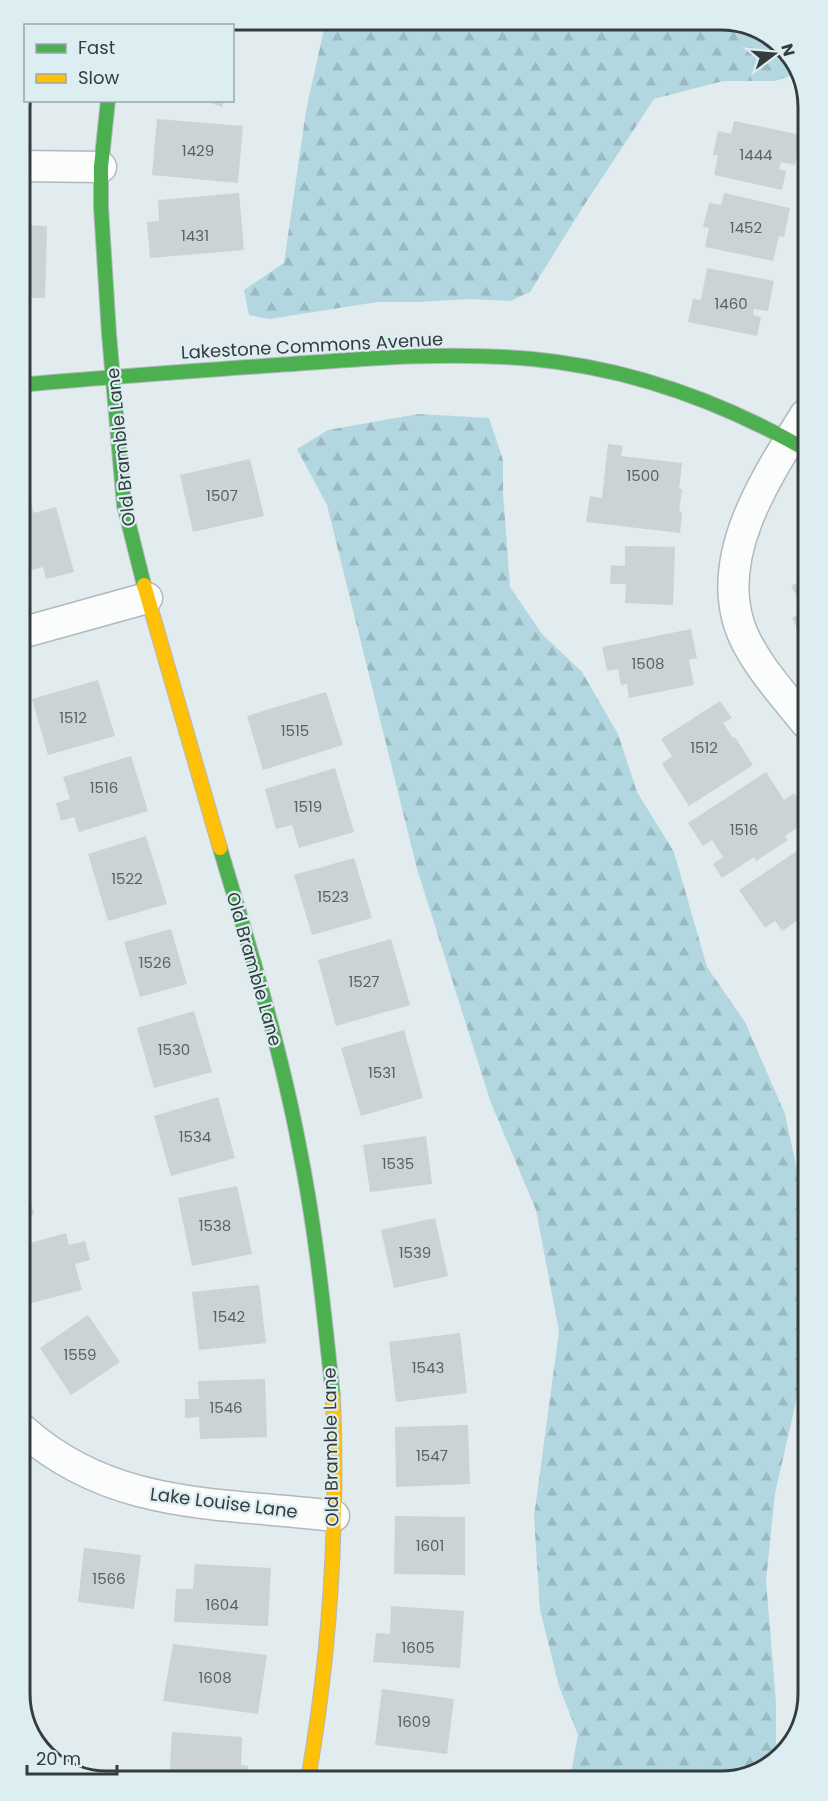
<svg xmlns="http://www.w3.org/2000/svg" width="828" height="1801" font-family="Poppins,sans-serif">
	<defs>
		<pattern id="forest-firs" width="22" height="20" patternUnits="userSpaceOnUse" patternTransform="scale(1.5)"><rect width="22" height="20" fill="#b2d7e0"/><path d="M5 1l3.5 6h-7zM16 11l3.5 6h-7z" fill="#9ab9c1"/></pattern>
	</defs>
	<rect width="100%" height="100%" fill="#e2ebed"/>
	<path fill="url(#forest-firs)" d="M326,20H727L774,37L800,73L775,81H723L654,99L581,210L530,292L510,301L468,299L420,302H377L269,319L249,315L244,290L284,263L306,111Z
		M418,414L489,418L503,460V493L510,587L542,634L582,672L618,734L637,792L674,852L707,967L745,1022L785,1114L803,1199L807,1282V1354L775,1493L766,1581L776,1703V1756L750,1777L570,1778L578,1735L559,1686L540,1610L534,1517L559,1331L536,1210L491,1103L417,869L327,505L297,449L328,430Z"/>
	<path fill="#cbd3d5" d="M212,20H244L241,29Z
		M202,100H224L222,107Z
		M157,119L243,126L238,183L152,175Z
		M734,121L801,135L795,165L781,162L779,169L786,171L782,190L714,175L718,155H713L718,131L731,134Z
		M239,193L244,250L150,258L147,222L159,221L158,200Z
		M724,193L790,208L784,237L779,236L773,261L705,247L709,228L703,227L709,203L721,205Z
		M20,225L47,226L45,298H20Z
		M707,268L774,281L768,311L754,309L753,315L761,317L757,336L688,322L693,299L701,300Z
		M608,444L623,446L621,456L682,463L679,489H682L679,511L682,512L680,533L586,522L590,496L602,498Z
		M250,459L264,516L193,532L180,475Z
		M29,497L34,513L56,507L74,572L46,579L43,567L21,573V500Z
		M625,546L675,547L673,605L625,603L626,584H610L611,565L625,566Z
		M805,579V644L792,618L804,611L791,586Z
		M691,629L697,658L689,660L694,685L629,698L627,684L621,685L618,669L607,671L602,647Z
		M98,680L115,736L48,755L32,699Z
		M326,692L343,745L263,770L247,716Z
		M720,701L732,718L723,723L733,738L735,737L753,765L689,806L662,764L672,756L661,739Z
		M131,756L148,811L79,832L74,817L61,821L56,803L70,799L63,777Z
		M335,768L354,832L299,848L292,825L276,829L265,789Z
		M766,772L784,800L794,793L806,812V822L785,836L788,840L756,861L754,857L722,878L713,864L723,857L712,840L703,846L688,823Z
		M146,836L167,904L108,921L88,854Z
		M806,845V915L782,931L775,921L765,928L739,890Z
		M354,858L372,918L312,935L294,875Z
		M171,929L187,984L140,997L124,942Z
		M391,939L410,1005L336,1026L318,960Z
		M194,1011L212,1072L154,1088L137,1028Z
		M404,1030L423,1098L361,1116L341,1048Z
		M218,1097L235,1158L171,1176L154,1116Z
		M23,1109L27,1122L23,1123Z
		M426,1136L432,1184L370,1192L363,1145Z
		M23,1173L34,1214L23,1217Z
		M237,1186L252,1254L192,1266L178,1198Z
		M435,1218L448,1276L394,1288L381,1230Z
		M66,1233L69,1245L85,1241L90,1260L75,1264L82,1290L23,1305V1245Z
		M259,1285L266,1343L199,1350L192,1292Z
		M88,1315L120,1362L71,1395L40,1348Z
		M460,1333L467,1393L396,1402L389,1342Z
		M265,1379L267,1437L200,1439L199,1417L185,1418V1399H199L198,1381Z
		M468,1425L470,1484L396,1487L395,1427Z
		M395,1516L465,1517V1575L394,1574Z
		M84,1548L141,1555L134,1609L78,1602Z
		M195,1564L271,1568L268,1626L174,1622L176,1589H193Z
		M391,1606L464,1611L460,1668L373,1662L376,1633L390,1634Z
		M173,1644L267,1655L258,1714L163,1701Z
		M382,1689L454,1699L447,1754L375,1745Z
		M172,1732L242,1737L241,1765L248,1766L247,1780L169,1781Z"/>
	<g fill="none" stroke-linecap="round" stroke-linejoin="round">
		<defs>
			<path id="street" d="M120,26L121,20
				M20,166L101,167
				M805,415C768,475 716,551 739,624C750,659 783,694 806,723
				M21,633L147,598
				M23,1430C114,1511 222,1502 334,1516"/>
			<path id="fast" d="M108,100L101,167V207L109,334L124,505L144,585
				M20,385C106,377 192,371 278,365C362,359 447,351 532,359C629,368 720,401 805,449
				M220,848C249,946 280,1045 299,1146C316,1229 324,1313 333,1397"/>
			<path id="slow" d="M144,585L220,848
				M308,1780C330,1654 338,1525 333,1397"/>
		</defs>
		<use href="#street" stroke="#b2b9bb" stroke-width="33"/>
		<use href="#fast" stroke="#b2b9bb" stroke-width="16"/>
		<use href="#slow" stroke="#b2b9bb" stroke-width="16"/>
		<use href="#street" stroke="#fbfcfc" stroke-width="30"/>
		<use href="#fast" stroke="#4caf50" stroke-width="14"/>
		<use href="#slow" stroke="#ffc107" stroke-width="14"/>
	</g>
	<g text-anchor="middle" stroke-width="4.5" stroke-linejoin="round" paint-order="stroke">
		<g font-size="15" fill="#5b6264">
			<text x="198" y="156">1429</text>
			<text x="756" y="160">1444</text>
			<text x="746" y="233">1452</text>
			<text x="195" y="241">1431</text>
			<text x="731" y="309">1460</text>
			<text x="643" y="481">1500</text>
			<text x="222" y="501">1507</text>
			<text x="648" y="669">1508</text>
			<text x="73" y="723">1512</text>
			<text x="295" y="736">1515</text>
			<text x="704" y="753">1512</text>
			<text x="104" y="793">1516</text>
			<text x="308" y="812">1519</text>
			<text x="744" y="835">1516</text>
			<text x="127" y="884">1522</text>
			<text x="333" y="902">1523</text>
			<text x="155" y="968">1526</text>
			<text x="364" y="987">1527</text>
			<text x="174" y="1055">1530</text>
			<text x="382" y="1078">1531</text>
			<text x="195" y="1142">1534</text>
			<text x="398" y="1169">1535</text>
			<text x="215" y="1231">1538</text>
			<text x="415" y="1258">1539</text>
			<text x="229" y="1322">1542</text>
			<text x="80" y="1360">1559</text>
			<text x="428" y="1373">1543</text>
			<text x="226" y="1413">1546</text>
			<text x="432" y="1461">1547</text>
			<text x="430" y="1551">1601</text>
			<text x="109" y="1584">1566</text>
			<text x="222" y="1610">1604</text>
			<text x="418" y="1653">1605</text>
			<text x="215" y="1683">1608</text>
			<text x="414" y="1727">1609</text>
		</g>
		<g font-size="18" fill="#353c3d" stroke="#ddeef2">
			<text transform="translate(312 346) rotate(-3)" y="6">Lakestone Commons Avenue</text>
			<text transform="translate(121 447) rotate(-96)" y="6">Old Bramble Lane</text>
			<text transform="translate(254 969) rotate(74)" y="6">Old Bramble Lane</text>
			<text transform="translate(331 1447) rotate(-91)" y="6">Old Bramble Lane</text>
			<text transform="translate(224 1503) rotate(7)" y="6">Lake Louise Lane</text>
		</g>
	</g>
	<path d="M0 0H828V1801H0ZM107 30H721A77 77 0 0 1 798 107V1694A77 77 0 0 1 721 1771H107A77 77 0 0 1 30 1694V107A77 77 0 0 1 107 30Z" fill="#ddeef2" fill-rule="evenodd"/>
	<path fill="none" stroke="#353c3d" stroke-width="3" d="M107 30H721A77 77 0 0 1 798 107V1694A77 77 0 0 1 721 1771H107A77 77 0 0 1 30 1694V107A77 77 0 0 1 107 30Z"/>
	<rect x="24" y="24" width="210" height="78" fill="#ddeef2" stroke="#9aa7aa" stroke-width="1.5"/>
	<rect x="36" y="44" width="30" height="9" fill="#4caf50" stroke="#9aa7aa" stroke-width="1.5"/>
	<text x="78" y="54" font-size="18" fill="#353c3d">Fast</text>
	<rect x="36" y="74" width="30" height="9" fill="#ffc107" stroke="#9aa7aa" stroke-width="1.5"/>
	<text x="78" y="84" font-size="18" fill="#353c3d">Slow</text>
	<g transform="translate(774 54) rotate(74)" stroke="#ddeef2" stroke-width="4.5" paint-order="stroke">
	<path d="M0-4.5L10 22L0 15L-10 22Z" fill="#353c3d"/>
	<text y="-9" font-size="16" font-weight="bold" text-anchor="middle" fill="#353c3d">N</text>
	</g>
	<path d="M27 1765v9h90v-9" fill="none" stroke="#353c3d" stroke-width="3"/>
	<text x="36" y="1765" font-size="18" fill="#353c3d" stroke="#ddeef2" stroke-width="4.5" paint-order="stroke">20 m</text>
</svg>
